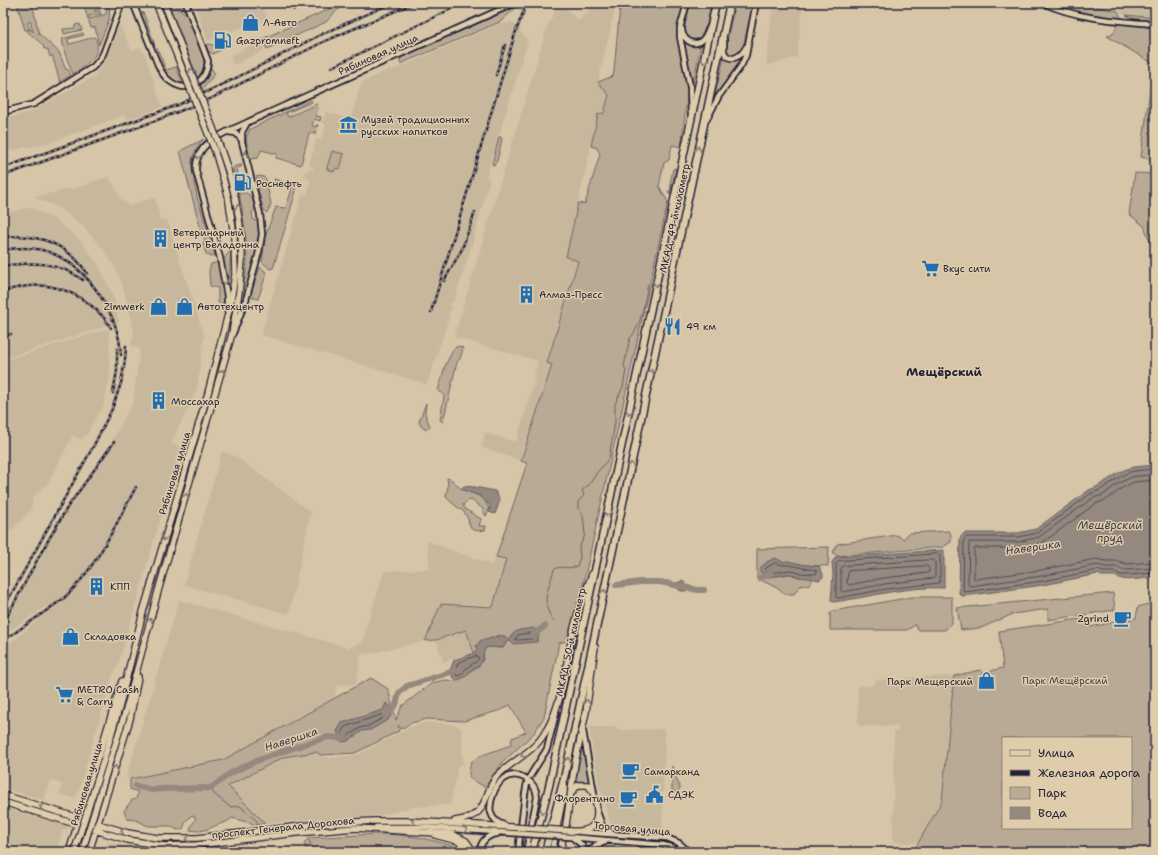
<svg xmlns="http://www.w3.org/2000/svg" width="1158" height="855" font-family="'Shantell Sans',sans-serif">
	<rect width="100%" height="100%" fill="#d6c5a6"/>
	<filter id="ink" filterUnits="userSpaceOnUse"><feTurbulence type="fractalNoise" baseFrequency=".025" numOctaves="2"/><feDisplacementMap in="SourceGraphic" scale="8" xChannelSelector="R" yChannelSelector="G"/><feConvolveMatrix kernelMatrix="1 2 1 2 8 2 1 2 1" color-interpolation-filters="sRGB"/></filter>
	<g filter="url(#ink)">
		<path fill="#c7b89d" d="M194,3H261L267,17L208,41Z
			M595,3H615L616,5L598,82L609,95L604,113L598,114L566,257L578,260L547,363L552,365L521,461L481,447L485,433L516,442L535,380L533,379L538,361L454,337L548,24L557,8L567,9L578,21L588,13L590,6Z
			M773,3H803L797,57L766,66Z
			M1098,3H1123L1155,7V18L1126,15L1121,13L1120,9L1097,7Z
			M512,22L528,40L486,178L490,179L470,251L454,301L450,305L452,308L448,313L450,315L427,384L261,335L301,199L303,194L307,195V194L311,180L306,179L307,176L304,175L305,171L308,172L309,169L313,170V167L309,165L312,152L317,154V153L313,151L316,139L321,140L326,125L322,123L326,112L350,119L362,82L390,69L392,70L395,69L500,24Z
			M120,25L132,51L141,47L146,57L162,107L127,120L125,115L48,143L3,152V119L31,112L94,76L104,62Z
			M260,41L264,50L234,65L230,56Z
			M109,177L121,199L128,206L155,197L160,220L167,219L176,250L204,335L197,390L171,443L181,448L118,665L113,674L77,796L72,798L59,794L62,784L50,780L44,800L3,788V647L19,636L47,612L46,606L3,635V626L69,507L116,442L112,440L133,403L140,349L131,346L134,332L122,284L114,265L102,248L81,224L59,208L34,197L87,185L94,181Z
			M31,207L57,221L81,241L99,266L113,295L119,322L3,359V214Z
			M109,328L110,377L102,411L100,410L87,434L81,440L73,435L48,483L33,497L31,510L3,539V361Z
			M222,451L235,456L311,512L289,614L184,585Z
			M427,541L492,565L496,557L506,559L493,607L441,604L425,641L368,654L361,653L356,685H338L334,699L223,760L138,780L126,778L179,600L349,648L362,642L384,571L430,569Z
			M3,550L9,559L3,574Z
			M466,630L473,652L443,662L436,640Z
			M954,676L942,801L919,843L893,842L894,731L897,732L898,728L895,726H858V686H873L877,680H903L905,678Z
			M428,722L455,725L461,728L463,764L456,767L457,775L450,805L413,807L378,816L265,823L228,786L284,757L317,750L328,758L357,755L413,726Z
			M589,727H615L621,730L658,729H662L665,732L662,832H623L615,829L611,825L601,791L599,788Z
			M3,807L67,826V831L63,830L56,852H13L3,849Z
			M108,842L143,852H105Z"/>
		<path fill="#b8aa94" stroke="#6d6668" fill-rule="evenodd" d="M17,3H32L39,34L59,52L66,70L68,69L71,75L60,82L52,55L50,57L48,50L46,49H44L43,45L28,32V30L30,29L33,32L30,21L27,23L30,29L25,30Z
			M83,3H98L100,9L94,10L95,12L100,11L101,14L89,16L90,19L106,14L107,3H110L109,20L99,45L95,27L91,28Z
			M168,3H183L186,11L175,5L170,7Z
			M301,3H313L293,11L292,7Z
			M343,3H347L335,12L326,22L267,49L262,39Z
			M618,3H684L677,35L688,91L681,147L672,145L669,160L664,163L659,186L668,202L579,603L566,641L559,643L544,717L534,733L502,763L485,787C468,777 467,781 471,762L480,756L511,745L512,738L526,732L510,705L501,710L464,721L427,719L411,723L401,729L398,725L399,731L355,753L321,755L316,752L284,757L228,786L265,823L258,825L232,818C228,822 225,822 220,824C208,828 205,833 190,830C191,825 194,823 196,818L192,815L186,821L183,829L178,830L170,826H148L136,820L127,819L124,811L132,800L136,799L138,792L130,789V779L223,760L371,678L388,689L396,720L402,706L432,683L445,680L457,681C463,677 481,664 483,659C484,656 483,653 484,649L488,647L503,648L507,641H511L514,644L510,639H507L498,635L487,641L474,653L466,630L436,640L425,641L441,604L493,607L506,559L496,557L527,463L521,461L552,365L547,363L578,261L566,257L578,203L585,204L600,154L597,148L591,146L598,114L604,113L609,95L598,82L613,76L614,71L620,5Z
			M691,3H711L705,32C700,43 685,41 685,29C685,20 689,11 691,3Z
			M735,3H753L743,48L737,55L731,56L727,54L726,46Z
			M1051,3H1096L1097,7L1118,11L1122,20L1064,9Z
			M1123,3H1155V7Z
			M518,6L500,22L400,64V60L402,57Z
			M175,8L188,14C195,32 213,62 198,79L171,9Z
			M143,12L155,45L151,43L141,15Z
			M1126,15L1155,18V22L1133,19Z
			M1118,23L1155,28V161L1141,157L1154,58L1152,63L1107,36L1114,32Z
			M80,24L82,30L64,34L63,29L75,28V25Z
			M83,33L84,35L68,39L69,45L70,44L94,37L96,39C100,52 95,57 85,65V66L73,74L65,54L62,39Z
			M229,42L231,44L213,54L208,51L206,45L209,44L219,47Z
			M684,42L688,44L701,45L693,83Z
			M157,48L166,70L176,67L183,84C166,81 160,65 154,51Z
			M724,57L734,60L743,57L715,96Z
			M211,68L215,74L213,76L202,90L201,85L207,78Z
			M311,100L312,102L286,113L288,117L317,104L318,108L316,116L321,117L320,121L314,119L312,126L315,127L316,125H318L315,134L309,133L301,165L276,158L277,154L261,150L258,158L250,159L246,138L250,129Z
			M499,137H501L502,139L497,161L494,165L492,164Z
			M204,139L199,144L194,154L192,159V169L197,197L208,231L207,233L202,235L180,151Z
			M332,151L344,154L340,169L336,168L334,172L327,169V167Z
			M242,165L241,167L237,168L241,193H246L252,197L255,209L252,213L253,219L258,222C265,237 249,279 244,296C243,285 247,271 247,259C246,228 241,199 233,168L235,166Z
			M676,168L670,195L668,192V191L670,192L671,185L670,183L673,169Z
			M1135,173L1155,174V254L1144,226L1129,214Z
			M257,176L264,177L268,182V190L271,204L267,213L264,211C262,203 255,182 257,176Z
			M274,179L292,185L295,187L296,191L275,262L273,268L270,269L262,262L266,234L276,207L286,208L291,192L290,187L275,182Z
			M208,237L211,238L215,256L211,257L206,254L203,243L205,241L204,238Z
			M231,250L229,280L223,260Z
			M216,263H218C220,273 229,295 223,303H218V288L210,286L209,271L211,264Z
			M260,267L265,271L266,275L258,299L250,296Z
			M459,346L463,348L460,359L457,362L443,422L440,420L444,396L442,393L438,391L445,366L454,348Z
			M426,403L425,414L430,426L426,430L421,426L419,422Z
			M447,478C454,479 456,486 462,489C475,496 484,493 489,510L486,516L482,508L471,500L467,501L463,505L465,509L481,519L479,526H486L485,530C465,534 472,521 464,512C458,507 451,503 446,497L448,486Z
			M949,531L951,534V542L943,547L836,556L833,552L837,544L897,535L903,539L909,533Z
			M829,547L828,566L805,565L787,561L770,577L790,574L798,577L813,578L810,584L800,586L794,594H784L777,588L757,578V549Z
			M1113,593L1115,610L1048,620V609L1013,614L981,628L961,630L957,608Z
			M912,597H952V623L945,630H919L915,625L907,630H830V614L833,611Z
			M1155,602V852H913L942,801L954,676L980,670L983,673L1003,668L999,631L1087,618L1090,627L1136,618L1138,607ZM1003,738H1131V828H1003Z
			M583,746L589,784L583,781H578L575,784Z
			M672,766L680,788L677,793L672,791Z
			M376,834C406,834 431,839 460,848L462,852H307L304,843L309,838Z"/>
		<path fill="#94887f" stroke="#665f64" d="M1155,465V577C1144,578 1124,583 1115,576H1101L1098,574L1043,585L972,595L962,596L959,593L960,538L964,533H1018L1036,529L1089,490C1104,485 1115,472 1130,468C1138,466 1147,466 1155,465Z
			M464,486L475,487L495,491L500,500L495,514L489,512L490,506L480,496L461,489Z
			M944,550V588C907,586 870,597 834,602L831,600L833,575L832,562L836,557Z
			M775,558L783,562L787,561L805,565L819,566L823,574V577L819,580C812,578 806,578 800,577C797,577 794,575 791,574C780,573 770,581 760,572V568L767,562Z
			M683,581L686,585V591H681L673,585L676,583Z
			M534,628L539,635L537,642L513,644L510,641H507L503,648L488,647L484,650L483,659L479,666L470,671L468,675L457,681L449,673L454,660L474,653L477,649L476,646L481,640C490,641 495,634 505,636L507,639H510C514,628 524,630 534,628Z
			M386,703L389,705L392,714L388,720L370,730L362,731L348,741L342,742L337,731L342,723L383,710Z"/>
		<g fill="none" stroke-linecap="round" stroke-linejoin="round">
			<path stroke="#504b56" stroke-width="1" d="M1155,469C1147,470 1137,470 1130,472C1115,478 1106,489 1090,494L1037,533L1018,537H966L964,540L963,590L965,592L1043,581L1098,570L1103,572H1116L1120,575H1127L1155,573
				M1155,474L1132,477L1119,483L1103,495L1093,498L1039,537L1018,542H969L968,584L970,586L1042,576L1097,565L1105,567H1117L1122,570H1127L1155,568
				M1155,480L1134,482L1122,488L1106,500L1095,504L1042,543L1020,548H975L974,550V578L976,579L1041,570L1096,559L1106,561H1118L1127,564L1155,562
				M938,554L940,556V582L938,583L886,589L838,598L836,597V564L838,561Z
				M927,560H933L935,561V577L933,578L885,584L843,592L841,591V568L843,566Z
				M775,563C780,565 783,565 788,565C797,566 806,569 816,570L817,573L815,574L799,573L790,570L771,573L765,572V569Z
				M927,566L929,568V572L927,573L884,578L849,585L847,583L848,573L849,571Z
				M531,633L534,636L533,639L517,640L515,639L518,635Z
				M476,656L479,658C476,663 473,663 468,667C463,670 466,672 458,676L454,673L458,663Z
				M381,715L383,716V718L368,726L360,728L346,737L344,736L342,731L345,727Z"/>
			<path stroke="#665f64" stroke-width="1" d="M554,621C539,602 549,590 554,569C563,565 567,570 577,566L580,558L579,548L585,535L583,515L578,508V502L584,495L582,490L589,485L596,474L609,458L615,422V404L623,387L626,370L624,366L630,338C641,329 645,298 648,284
				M211,788L214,794L230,807L240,806L258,822
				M309,840L314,852"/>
			<path stroke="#94887f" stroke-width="6" d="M759,578L771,574
				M616,585L641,582H660L698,590H704
				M532,636L545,626
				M385,716L396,705L399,693L407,686L457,670
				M136,786L152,790L162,789L211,788L229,774L251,763L278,753L305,744L328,737L341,738L346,734"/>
			<defs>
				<path id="minor" d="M133,3L158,65C161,72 165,78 171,82C190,95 207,80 208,61L186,3
					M687,3L680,28V37L690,87L691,115
					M1043,3C1077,19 1118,21 1155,24
					M682,29C682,38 691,46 700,42C705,39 707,33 709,28
					M724,40V52C730,64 742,56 746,47
					M3,112L34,104L93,67L100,59L103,54L122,3
					M707,119L719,96L741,66L746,55L756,3
					M228,132L236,133L241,139
					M227,310V296L220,258L196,171C194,141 226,133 248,122L515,3
					M233,333L246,300L259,252L262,234L260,214L242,142V132L247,123
					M583,731L594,793
					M530,776L547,749L556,713
					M598,814L603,828L611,833
					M504,825C489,820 488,808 493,795C495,789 498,783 503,779C518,769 536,781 537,797L526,852
					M376,827H422L511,833
					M581,832L667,838L679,843L689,852
					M570,837L663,845L671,847L679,852
					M573,838L582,845L584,852
					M480,852C480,842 487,835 497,834
					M518,852L525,794L527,783
					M588,852L596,845L605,842"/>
				<path id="major" d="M104,759L119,708L143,612L208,393L230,306L235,275L234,236L228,195L215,151
					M110,761L126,710L159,588L232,334L239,292L242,260
					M3,795L128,833L157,838H197L319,824L374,821H408L511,827
					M3,802L128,840L164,846L197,845L296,833L356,828L452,834L466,841L474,852
					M455,821C489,816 481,800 496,777C509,763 528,755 540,740C565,708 565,658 576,620C580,604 587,589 592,574
					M570,831C592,833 600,824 596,803C595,796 593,791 588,785H578L572,792
					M435,835L458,841L469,852
					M69,852L122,681
					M89,852L130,719L138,677
					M552,852L564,792V783
					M560,852L566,825L575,763L586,712L595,647"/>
				<path id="highway" d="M532,852L549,786L716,3
					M545,852L565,774L730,3"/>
			</defs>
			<use href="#minor" stroke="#22223b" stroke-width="8"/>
			<use href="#major" stroke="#22223b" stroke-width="8"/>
			<use href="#highway" stroke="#22223b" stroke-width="9"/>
			<use href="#minor" stroke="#deccaa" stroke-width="4.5"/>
			<use href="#major" stroke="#deccaa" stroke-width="5.5"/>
			<use href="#highway" stroke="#deccaa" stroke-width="6"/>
			<defs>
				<path id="rail" d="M332,67L463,3
					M496,75L505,45
					M3,168L178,105L234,79L320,35L392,3
					M3,176L152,122L208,100L323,42L414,3
					M3,237C38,233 67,243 87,273
					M3,250C19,247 39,247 54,254C90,270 119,316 121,355
					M3,266C32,261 59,262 83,280
					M444,281L462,249L475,212
					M3,292C33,281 62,284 88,303C97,310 106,318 111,328
					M431,312L515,34L524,10
					M3,336L11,334
					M113,393L117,371V349
					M3,609L94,445L112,409L121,383L125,360L126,346
					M3,624L42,551L67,508L114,442
					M3,641L63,599C96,569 115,526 136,487"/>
			</defs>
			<use href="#rail" stroke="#22223b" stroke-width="2.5"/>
			<use href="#rail" stroke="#deccaa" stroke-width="1" stroke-dasharray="3" stroke-linecap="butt"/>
			<defs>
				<path id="minor-bridge" d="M511,833L570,837"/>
				<path id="major-bridge" d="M156,3L215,151
					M164,3C177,35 189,68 202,100C224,155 242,200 242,260
					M511,827L570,831
					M74,852L104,759
					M82,852L110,761"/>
			</defs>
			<use href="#minor-bridge" stroke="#22223b" stroke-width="8" stroke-linecap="butt"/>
			<use href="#major-bridge" stroke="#22223b" stroke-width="8" stroke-linecap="butt"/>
			<use href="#minor-bridge" stroke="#deccaa" stroke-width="4.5"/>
			<use href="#major-bridge" stroke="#deccaa" stroke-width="5.5"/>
		</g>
		<defs><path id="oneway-chevron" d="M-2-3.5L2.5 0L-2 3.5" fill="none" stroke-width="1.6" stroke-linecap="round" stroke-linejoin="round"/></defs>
		<g stroke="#807772">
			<use href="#oneway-chevron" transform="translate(704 61) rotate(102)"/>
			<use href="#oneway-chevron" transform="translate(191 71) rotate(-111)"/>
			<use href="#oneway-chevron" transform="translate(698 149) rotate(-78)"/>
			<use href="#oneway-chevron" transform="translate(245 154) rotate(-104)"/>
			<use href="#oneway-chevron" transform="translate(198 156) rotate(111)"/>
			<use href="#oneway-chevron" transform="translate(238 207) rotate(-100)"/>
			<use href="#oneway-chevron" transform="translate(225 282) rotate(79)"/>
			<use href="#oneway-chevron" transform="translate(656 284) rotate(102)"/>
			<use href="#oneway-chevron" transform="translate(222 372) rotate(-74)"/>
			<use href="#oneway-chevron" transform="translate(651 372) rotate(-78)"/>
			<use href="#oneway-chevron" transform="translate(629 412) rotate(102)"/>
			<use href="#oneway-chevron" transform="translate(631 465) rotate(-78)"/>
			<use href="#oneway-chevron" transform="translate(186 496) rotate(-74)"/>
			<use href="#oneway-chevron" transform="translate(607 514) rotate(102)"/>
			<use href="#oneway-chevron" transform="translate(164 538) rotate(107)"/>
			<use href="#oneway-chevron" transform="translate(604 592) rotate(-78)"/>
			<use href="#oneway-chevron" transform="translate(150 621) rotate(-75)"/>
			<use href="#oneway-chevron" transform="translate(587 702) rotate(-81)"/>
			<use href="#oneway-chevron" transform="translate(523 755) rotate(142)"/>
			<use href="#oneway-chevron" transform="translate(568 760) rotate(-78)"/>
			<use href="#oneway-chevron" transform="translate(115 768) rotate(-73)"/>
			<use href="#oneway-chevron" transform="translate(42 807) rotate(-163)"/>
			<use href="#oneway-chevron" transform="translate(543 811) rotate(104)"/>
			<use href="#oneway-chevron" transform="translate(414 821) rotate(-177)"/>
			<use href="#oneway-chevron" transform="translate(465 830) rotate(3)"/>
			<use href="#oneway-chevron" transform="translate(123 831) rotate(-164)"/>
			<use href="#oneway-chevron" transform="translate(188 839) rotate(177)"/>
		</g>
	</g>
	<defs>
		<symbol id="shop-bare" viewBox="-9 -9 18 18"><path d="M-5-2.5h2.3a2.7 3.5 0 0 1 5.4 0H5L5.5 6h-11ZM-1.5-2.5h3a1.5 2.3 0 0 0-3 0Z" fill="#1f6fb2" stroke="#deccaa" stroke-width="2.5" paint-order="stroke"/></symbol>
		<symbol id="fuel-bare" viewBox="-9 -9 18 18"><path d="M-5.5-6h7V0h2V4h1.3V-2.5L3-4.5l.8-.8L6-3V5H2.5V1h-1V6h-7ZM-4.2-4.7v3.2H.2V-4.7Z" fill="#1f6fb2" stroke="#deccaa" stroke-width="2.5" paint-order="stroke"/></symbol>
		<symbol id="museum-bare" viewBox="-9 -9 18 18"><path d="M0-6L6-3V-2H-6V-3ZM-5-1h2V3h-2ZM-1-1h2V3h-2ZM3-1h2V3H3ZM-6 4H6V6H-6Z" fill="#1f6fb2" stroke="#deccaa" stroke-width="2.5" paint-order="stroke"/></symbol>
		<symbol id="building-bare" viewBox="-9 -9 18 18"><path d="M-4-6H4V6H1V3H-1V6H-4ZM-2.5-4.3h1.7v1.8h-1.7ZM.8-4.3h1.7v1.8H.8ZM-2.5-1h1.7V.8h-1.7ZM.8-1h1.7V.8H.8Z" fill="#1f6fb2" stroke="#deccaa" stroke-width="2.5" paint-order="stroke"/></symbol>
		<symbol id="supermarket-bare" viewBox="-9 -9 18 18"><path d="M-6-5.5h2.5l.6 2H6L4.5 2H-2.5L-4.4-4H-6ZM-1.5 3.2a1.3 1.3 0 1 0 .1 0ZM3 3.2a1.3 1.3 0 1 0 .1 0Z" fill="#1f6fb2" stroke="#deccaa" stroke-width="2.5" paint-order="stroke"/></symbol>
		<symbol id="restaurant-bare" viewBox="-9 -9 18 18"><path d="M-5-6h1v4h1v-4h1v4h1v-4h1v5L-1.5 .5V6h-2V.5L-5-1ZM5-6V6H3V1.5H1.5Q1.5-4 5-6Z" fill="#1f6fb2" stroke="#deccaa" stroke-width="2.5" paint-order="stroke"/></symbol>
		<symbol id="cafe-bare" viewBox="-9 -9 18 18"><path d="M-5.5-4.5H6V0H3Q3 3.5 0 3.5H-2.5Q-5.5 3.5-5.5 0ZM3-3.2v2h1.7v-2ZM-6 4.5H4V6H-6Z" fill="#1f6fb2" stroke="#deccaa" stroke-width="2.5" paint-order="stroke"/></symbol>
		<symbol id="civic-bare" viewBox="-9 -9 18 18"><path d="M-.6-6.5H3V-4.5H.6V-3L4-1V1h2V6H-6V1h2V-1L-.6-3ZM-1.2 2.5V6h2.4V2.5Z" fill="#1f6fb2" stroke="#deccaa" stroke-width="2.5" paint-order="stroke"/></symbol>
	</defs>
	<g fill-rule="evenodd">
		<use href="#shop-bare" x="238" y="10" width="25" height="25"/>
		<use href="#fuel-bare" x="210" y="28" width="25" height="25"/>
		<use href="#museum-bare" x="336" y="112" width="25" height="25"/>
		<use href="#fuel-bare" x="230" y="170" width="25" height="25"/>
		<use href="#building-bare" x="148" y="226" width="25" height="25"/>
		<use href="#supermarket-bare" x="918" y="256" width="25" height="25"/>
		<use href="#building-bare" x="514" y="282" width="25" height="25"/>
		<use href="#shop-bare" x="146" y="294" width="25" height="25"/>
		<use href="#shop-bare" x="172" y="294" width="25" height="25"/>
		<use href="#restaurant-bare" x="660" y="314" width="25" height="25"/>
		<use href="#building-bare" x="146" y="388" width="25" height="25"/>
		<use href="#building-bare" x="84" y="574" width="25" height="25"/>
		<use href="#cafe-bare" x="1110" y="606" width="25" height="25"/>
		<use href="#shop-bare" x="58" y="624" width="25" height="25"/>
		<use href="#shop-bare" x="974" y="668" width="25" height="25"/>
		<use href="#supermarket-bare" x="52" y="682" width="25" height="25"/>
		<use href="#cafe-bare" x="618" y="758" width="25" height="25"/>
		<use href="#civic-bare" x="642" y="782" width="25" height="25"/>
		<use href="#cafe-bare" x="616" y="786" width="25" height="25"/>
	</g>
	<g text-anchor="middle" stroke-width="3" stroke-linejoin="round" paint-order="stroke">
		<g font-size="10" fill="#22223b" stroke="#deccaa" text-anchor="start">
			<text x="263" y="26">Л-Авто</text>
			<text x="236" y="44">Gazpromneft</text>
			<text x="361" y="123">Музей традиционных<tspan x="361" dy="12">русских напитков</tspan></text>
			<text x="256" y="187">Роснефть</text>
			<text x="173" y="236">Ветеринарный<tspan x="173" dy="12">центр Беладонна</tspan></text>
			<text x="943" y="272">Вкус сити</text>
			<text x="539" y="298">Алмаз-Пресс</text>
			<text x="145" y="310" text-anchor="end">Zimwerk</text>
			<text x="197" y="310">Автотехцентр</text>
			<text x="686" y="330">49 км</text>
			<text x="171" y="405">Моссахар</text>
			<text x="110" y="590">КПП</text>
			<text x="1109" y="622" text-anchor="end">2grind</text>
			<text x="84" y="640">Складовка</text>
			<text x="973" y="685" text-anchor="end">Парк Мещерский</text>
			<text x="77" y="693">METRO Cash<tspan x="77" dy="12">&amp; Carry</tspan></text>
			<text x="644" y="775">Самарканд</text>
			<text x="668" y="798">СДЭК</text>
			<text x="615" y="802" text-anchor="end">Флорентино</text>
		</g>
		<g font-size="10" fill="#22223b" stroke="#deccaa">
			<text transform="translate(378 54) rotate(-24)" y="4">Рябиновая улица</text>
			<text transform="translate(674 218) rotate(-78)" y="4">МКАД, 49-й километр</text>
			<text transform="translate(174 473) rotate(-73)" y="4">Рябиновая улица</text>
			<text transform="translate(570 642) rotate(-78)" y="4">МКАД, 50-й километр</text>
			<text transform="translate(86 784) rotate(-73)" y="4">Рябиновая улица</text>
			<text transform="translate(283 827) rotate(-6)" y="4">проспект Генерала Дорохова</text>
			<text transform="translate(632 828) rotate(5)" y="4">Торговая улица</text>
		</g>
		<g font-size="10" fill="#403d4d" stroke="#deccaa">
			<text x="1065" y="684">Парк Мещёрский</text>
		</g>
		<g font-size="11" font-style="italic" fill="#3e3c4c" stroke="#deccaa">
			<text x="1110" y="529">Мещёрский<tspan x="1110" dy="13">пруд</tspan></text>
			<text transform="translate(1033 547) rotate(-8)" y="4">Навершка</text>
			<text transform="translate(291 739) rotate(-18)" y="4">Навершка</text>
		</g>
		<g font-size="12" font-weight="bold" fill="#22223b" stroke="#deccaa">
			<text x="944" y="376">Мещёрский</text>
		</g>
	</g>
	<rect width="1158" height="855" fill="none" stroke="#deccaa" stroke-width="16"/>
	<rect x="8" y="8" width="1142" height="839" fill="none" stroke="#22223b" stroke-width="1.5" filter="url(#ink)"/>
	<rect x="1002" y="737" width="130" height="92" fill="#deccaa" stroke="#93887e"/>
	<rect x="1010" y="750" width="20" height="6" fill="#deccaa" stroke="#93887e"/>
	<text x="1038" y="757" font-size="12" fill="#22223b">Улица</text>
	<rect x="1010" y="770" width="20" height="6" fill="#22223b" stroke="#93887e"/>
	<text x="1038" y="777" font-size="12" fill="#22223b">Железная дорога</text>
	<rect x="1010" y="787" width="20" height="12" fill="#b8aa94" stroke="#93887e"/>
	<text x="1038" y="797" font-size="12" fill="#22223b">Парк</text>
	<rect x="1010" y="807" width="20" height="12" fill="#94887f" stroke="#93887e"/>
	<text x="1038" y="817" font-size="12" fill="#22223b">Вода</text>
</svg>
